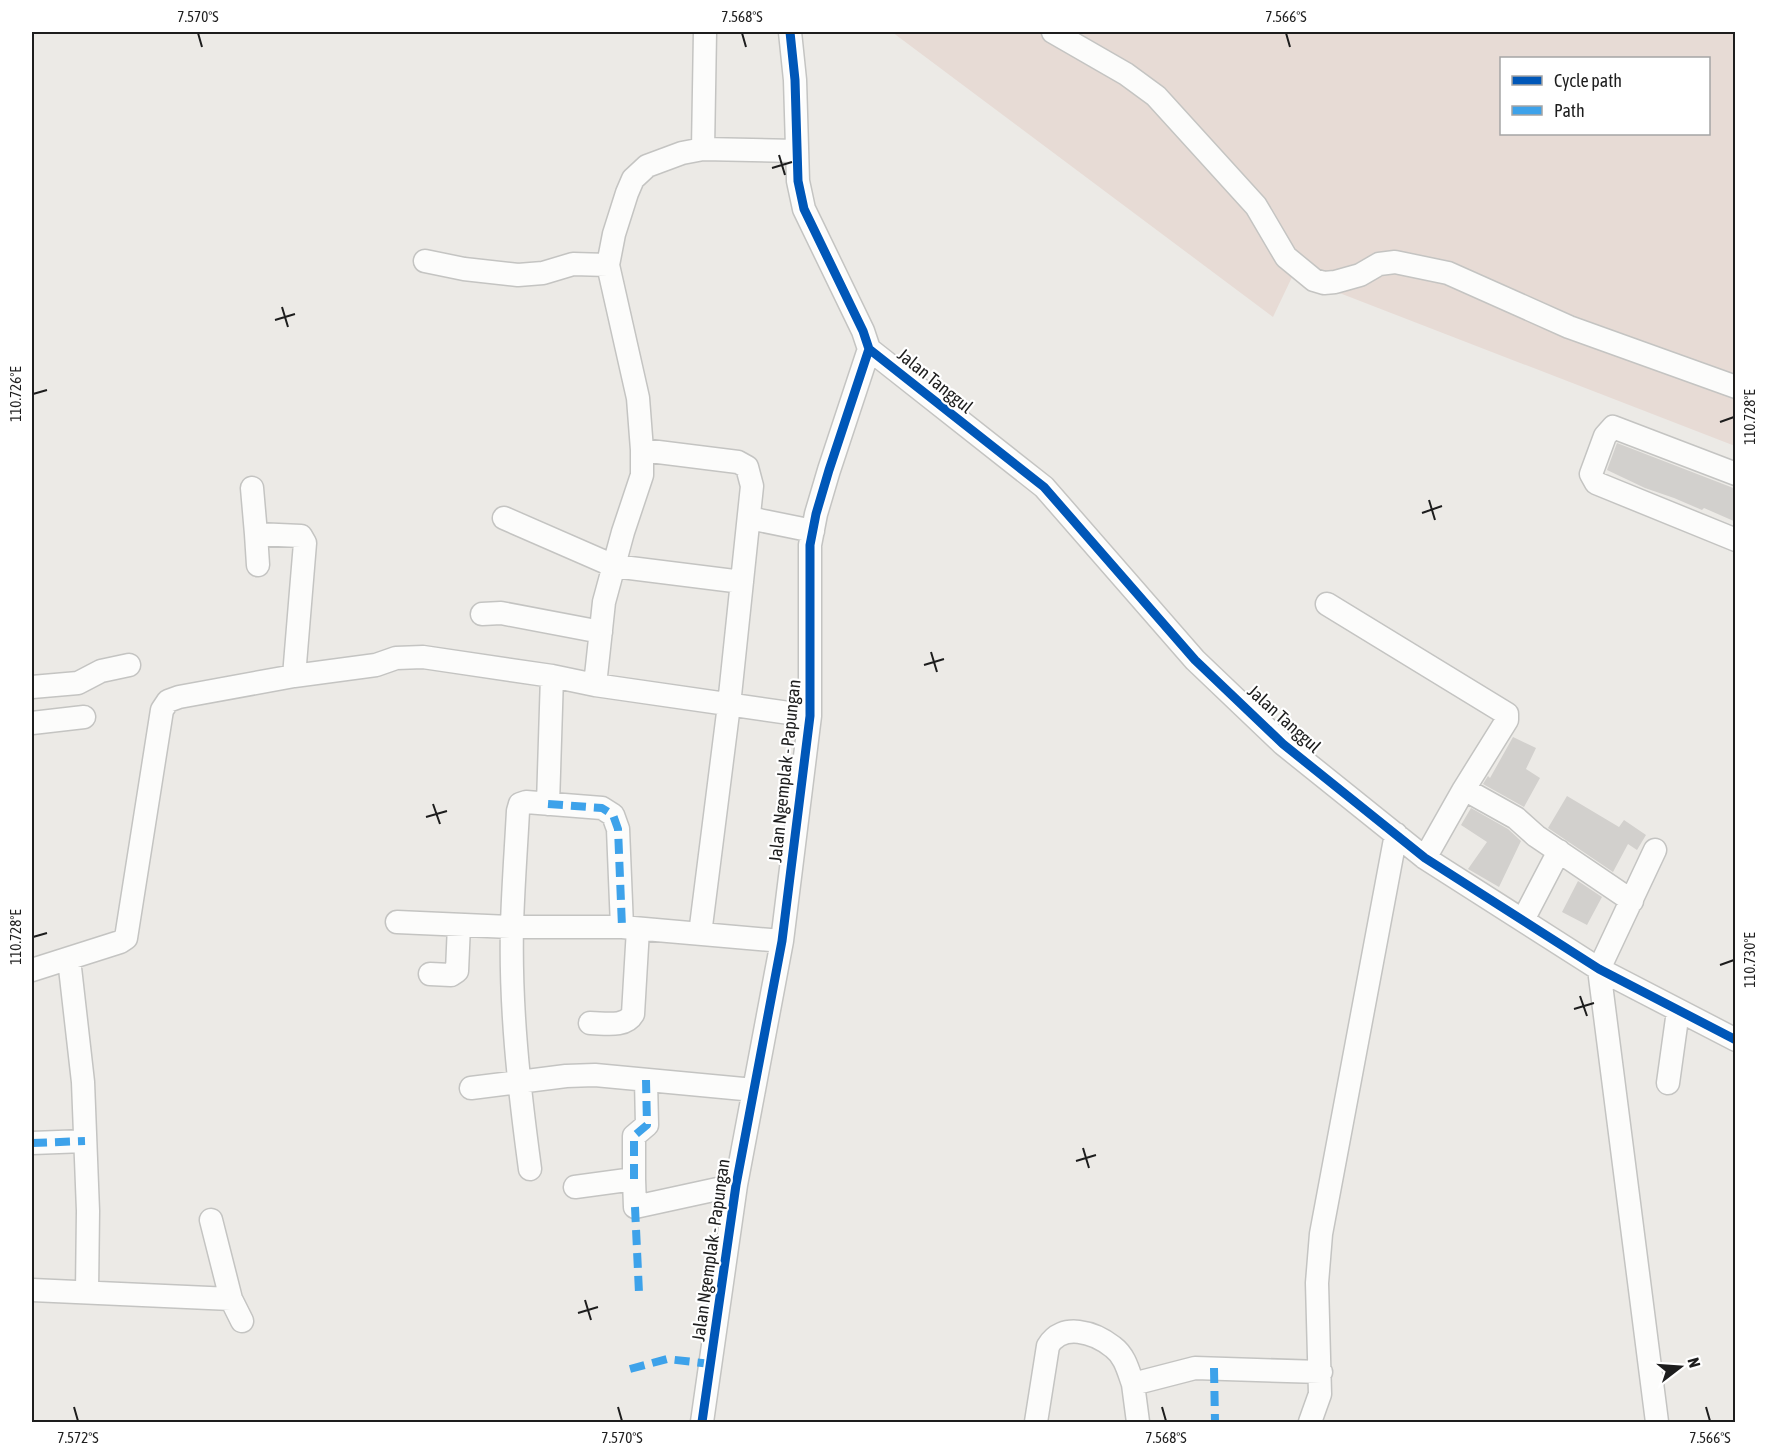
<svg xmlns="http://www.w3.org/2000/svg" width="1767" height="1454" font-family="'Asap Condensed',sans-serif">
	<rect width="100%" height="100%" fill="#eceae6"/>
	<path fill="#e7dbd5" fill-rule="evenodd" d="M892,32H1735V446L1293,275L1273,317ZM1502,58H1708V134H1502Z"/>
	<path fill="#d2d0cd" d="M1617,443L1736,489V522L1704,508L1702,510L1674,498L1645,488L1607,470Z
		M1513,737L1536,748L1526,769L1540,778L1524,807L1483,784L1488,776L1490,778Z
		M1567,796L1619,827L1624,820L1646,835L1637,850L1628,844L1613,872L1548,828Z
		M1471,808L1508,829L1521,841L1499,887L1468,869L1487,842L1461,825Z
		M1578,881L1602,897L1587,925L1562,912Z"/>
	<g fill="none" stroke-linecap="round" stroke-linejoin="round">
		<defs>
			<path id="minor" d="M1053,32L1126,74L1156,96L1256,206L1286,257L1314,280L1324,283L1335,282L1360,275L1379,264L1395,262L1448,273L1569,327L1736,387
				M703,149L705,32
				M425,261L464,269L518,275L543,273L573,264L608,265
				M869,349L1044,487L1195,660L1283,744L1425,858L1599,969L1736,1040
				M642,450L738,462L747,467L752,486L729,705L700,934
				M1736,474L1613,427L1605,436L1591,474L1596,483L1736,540
				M252,488L256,534L301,536L305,543L294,676
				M504,518L614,566L742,582
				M749,518L813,531
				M256,534L258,565
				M1327,604L1507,714V720L1464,789L1425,858
				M482,614L501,613L601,632
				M595,685L604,602L623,532L642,475V450L638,398L608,265L614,234L627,193L633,179L647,166L682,153L703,149L796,151
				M32,687L78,683L101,671L129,665
				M32,723L84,717
				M1464,789L1516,818L1536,836L1632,901
				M548,804L552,676
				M1655,850L1599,969L1657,1422
				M1523,920L1559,851
				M397,922L512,927H622L782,941
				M69,959L83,1082L88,1211L87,1292
				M32,970L120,942L126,938L162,710L168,701L179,697L294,676L376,665L396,658L423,657L552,676L595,685L810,716
				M430,974L451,975L457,971L459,925
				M590,1023C604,1023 625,1028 633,1014L638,929
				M1668,1083L1678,1011
				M471,1088L566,1076L595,1075L754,1090
				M32,1143L85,1141
				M530,1169C519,1088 510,1007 512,926C513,888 516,849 518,811L520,804L526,802L602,808L613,815L618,829L622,927
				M634,1179V1136L647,1125L646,1080
				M575,1187L634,1179L635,1207L736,1185
				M211,1220L231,1299L242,1321
				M32,1290L231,1299
				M1133,1384L1138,1422
				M702,1422L736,1185L782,941L810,716V545L816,514L829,470L869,349L863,331L804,209L798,181L795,80L790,32
				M1036,1422L1048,1346C1062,1322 1094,1332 1113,1347C1125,1356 1128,1370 1133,1384L1195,1368L1321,1372
				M1310,1422L1320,1394L1317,1283L1321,1234L1396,834"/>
		</defs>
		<use href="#minor" stroke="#c4c4c2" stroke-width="25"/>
		<use href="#minor" stroke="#fcfcfb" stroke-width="22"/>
		<path stroke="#3da2ea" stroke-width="8" stroke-dasharray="15 8" stroke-linecap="butt" d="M548,804L602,808L613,815L618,829L622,927
			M32,1143L85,1141
			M634,1179V1136L647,1125L646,1080
			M635,1207L639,1293
			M1214,1368L1215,1422
			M630,1369L667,1359L711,1364"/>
		<defs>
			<path id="cycleway" d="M869,349L1044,487L1195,660L1283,744L1425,858L1599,969L1736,1040
				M702,1422L736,1185L782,941L810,716V545L816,514L829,470L869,349L863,331L804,209L798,181L795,80L790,32"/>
		</defs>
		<use href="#cycleway" stroke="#fff" stroke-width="13"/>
		<use href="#cycleway" stroke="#0057b8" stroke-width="9"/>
	</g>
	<path fill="none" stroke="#1d1d1d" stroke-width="2" d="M198,33L202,47M742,33L746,47M1286,33L1290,47M779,155L785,175M772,168L792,162M282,307L288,327M275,320L295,314M33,394L47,390M1720,422L1734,417M1429,500L1435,520M1422,513L1442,506M931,652L937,672M924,665L944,659M433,804L440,824M426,817L447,811M33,937L47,933M1720,965L1734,960M1580,996L1587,1016M1574,1009L1594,1003M1083,1148L1089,1168M1076,1161L1096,1155M585,1300L591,1320M578,1313L598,1307M74,1407L78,1421M618,1407L622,1421M1162,1407L1166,1421M1706,1407L1710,1421"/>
	<g text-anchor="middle" stroke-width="4.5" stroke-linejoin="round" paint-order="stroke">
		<g font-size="18" fill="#1d1d1d" stroke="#fff">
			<text transform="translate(935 381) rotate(39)" y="6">Jalan Tanggul</text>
			<text transform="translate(1284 719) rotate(42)" y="6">Jalan Tanggul</text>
			<text transform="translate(785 771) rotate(-84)" y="6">Jalan Ngemplak - Papungan</text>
			<text transform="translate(711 1250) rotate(-82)" y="6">Jalan Ngemplak - Papungan</text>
		</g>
	</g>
	<rect width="1767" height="1454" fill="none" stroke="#ffffff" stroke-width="66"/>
	<rect x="1500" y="57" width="210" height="78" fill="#ffffff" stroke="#a5a5a5" stroke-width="1.5"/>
	<rect x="1512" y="76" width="30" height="9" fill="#0057b8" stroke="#a5a5a5" stroke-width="1.5"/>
	<text x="1554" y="87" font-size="18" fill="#1d1d1d">Cycle path</text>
	<rect x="1512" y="106" width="30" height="9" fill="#3da2ea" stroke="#a5a5a5" stroke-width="1.5"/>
	<text x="1554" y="117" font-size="18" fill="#1d1d1d">Path</text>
	<g transform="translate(1680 1367) rotate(73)" stroke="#ffffff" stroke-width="4.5" paint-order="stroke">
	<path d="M0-4.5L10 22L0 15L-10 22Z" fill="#1d1d1d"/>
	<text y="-9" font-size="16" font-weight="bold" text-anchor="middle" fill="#1d1d1d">N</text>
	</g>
	<rect x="33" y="33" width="1701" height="1388" fill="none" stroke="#1d1d1d" stroke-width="2"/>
	<g font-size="15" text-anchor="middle" fill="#1d1d1d">
		<text x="198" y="22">7.570°S</text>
		<text x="742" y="22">7.568°S</text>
		<text x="1286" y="22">7.566°S</text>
		<text transform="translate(16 394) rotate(-90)" y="5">110.726°E</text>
		<text transform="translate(1750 417) rotate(-90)" y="5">110.728°E</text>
		<text transform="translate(16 937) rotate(-90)" y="5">110.728°E</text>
		<text transform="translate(1750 960) rotate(-90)" y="5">110.730°E</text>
		<text x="78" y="1443">7.572°S</text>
		<text x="622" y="1443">7.570°S</text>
		<text x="1166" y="1443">7.568°S</text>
		<text x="1710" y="1443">7.566°S</text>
	</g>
</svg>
